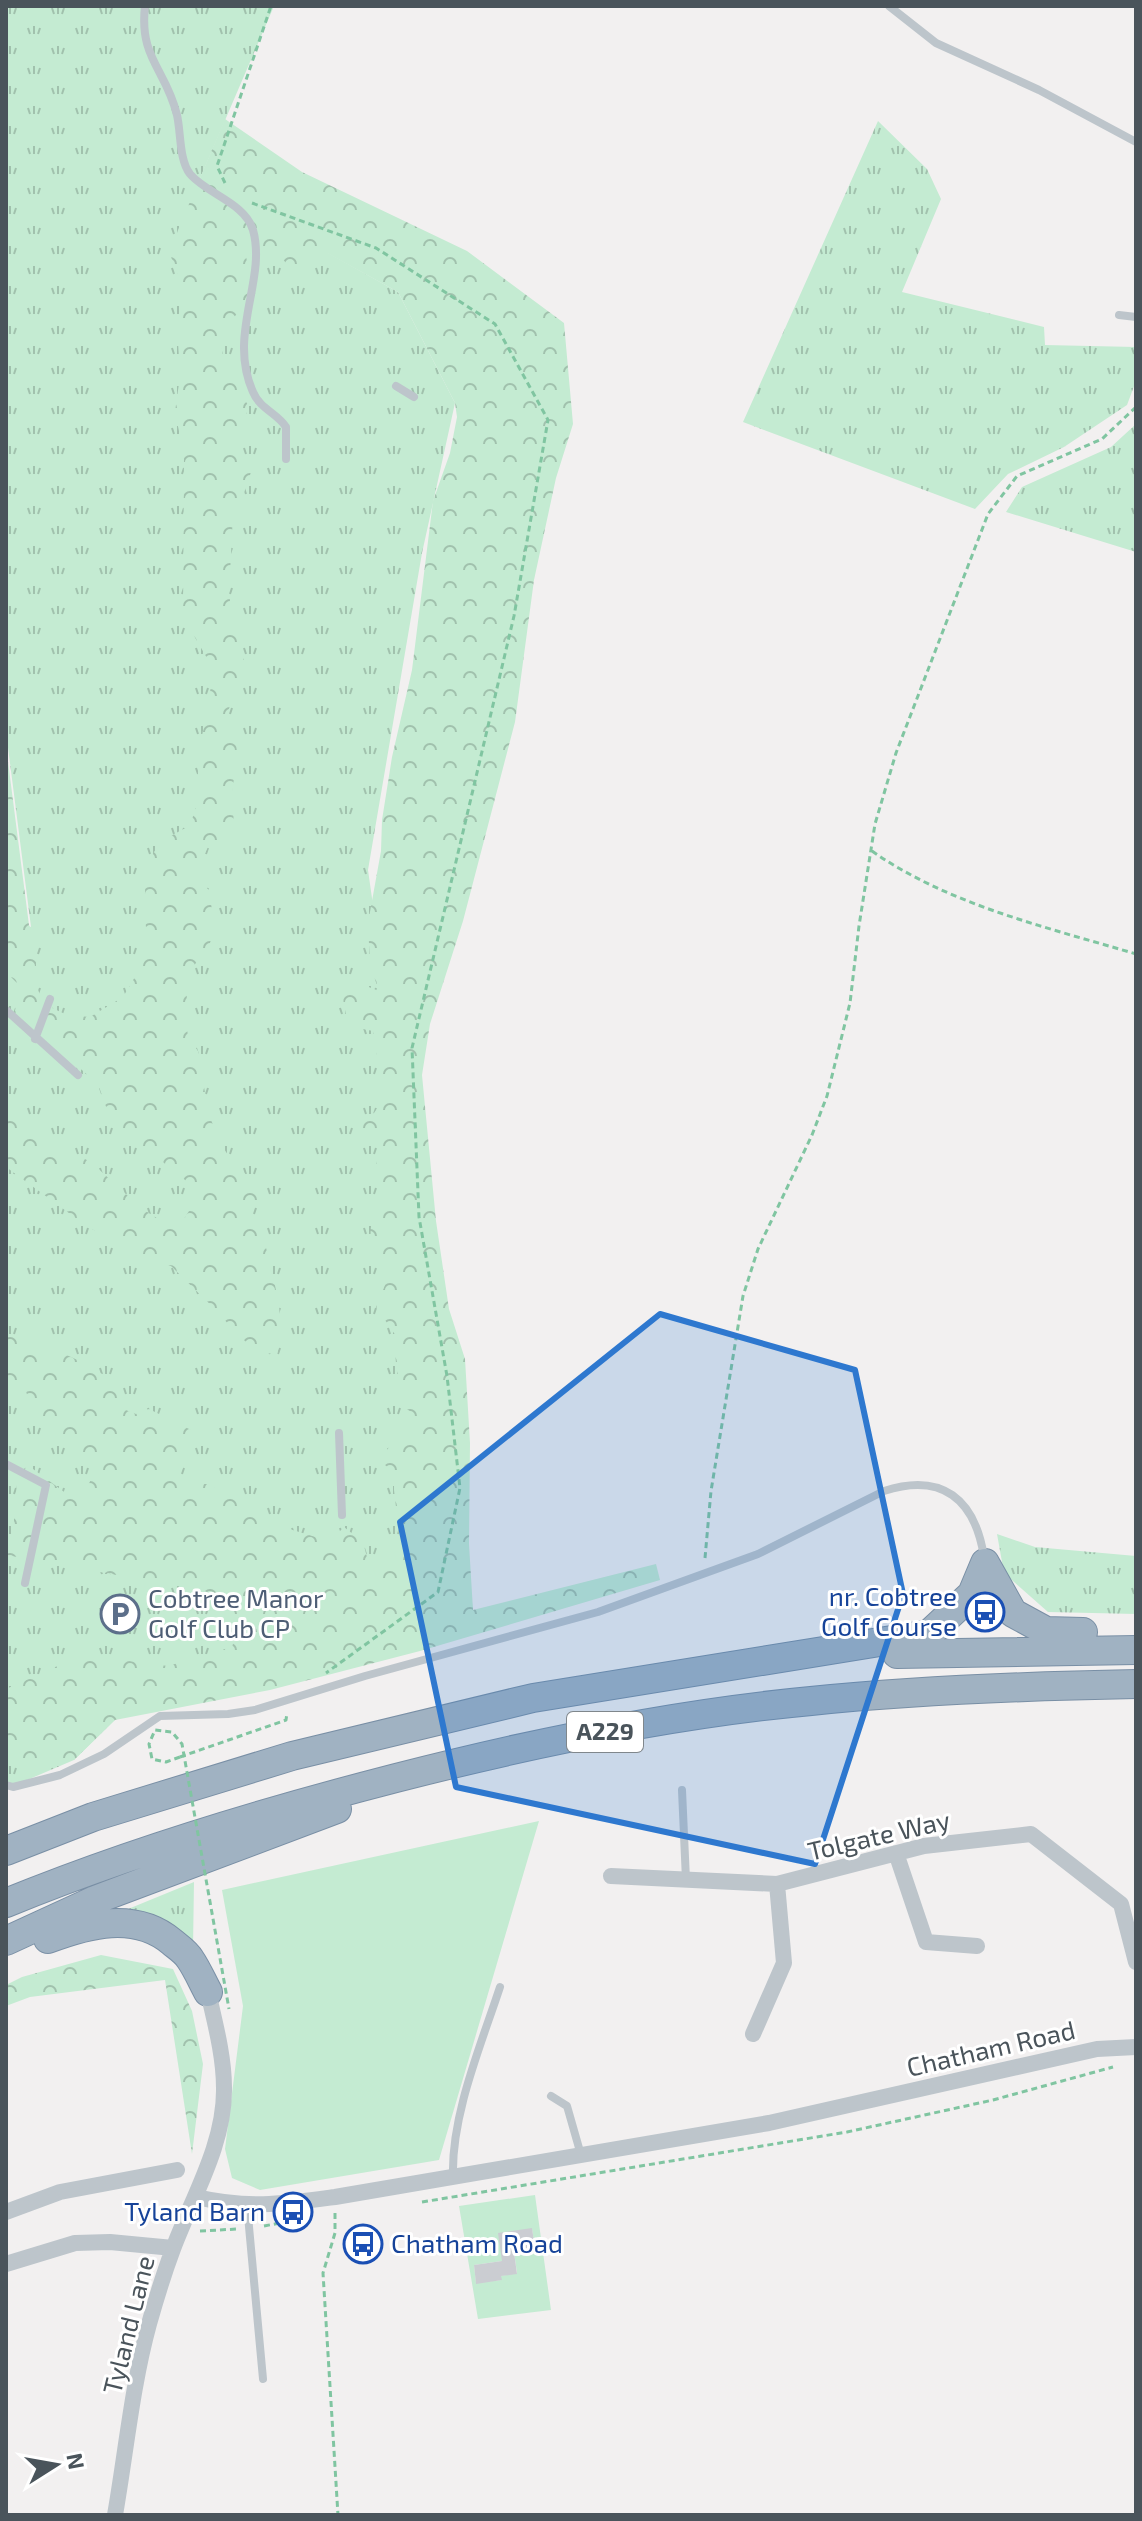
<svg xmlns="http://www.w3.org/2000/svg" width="1142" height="2521" font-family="'Exo 2',sans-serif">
	<defs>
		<pattern id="grass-tufts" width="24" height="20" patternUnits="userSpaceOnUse" patternTransform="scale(2)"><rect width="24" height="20" fill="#c4ebd2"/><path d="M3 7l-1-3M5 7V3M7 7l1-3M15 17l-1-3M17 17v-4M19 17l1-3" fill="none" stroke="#a1c1ad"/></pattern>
		<pattern id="forest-crowns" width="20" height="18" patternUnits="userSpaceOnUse" patternTransform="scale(2)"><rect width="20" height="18" fill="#c4ebd2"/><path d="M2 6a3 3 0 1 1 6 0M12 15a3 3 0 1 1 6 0" fill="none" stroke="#a1c1ad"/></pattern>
	</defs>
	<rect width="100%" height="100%" fill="#f2f0f0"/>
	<path fill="url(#grass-tufts)" d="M6,6H274L199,181L398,292L455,403L422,553L368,870L473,1610L129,1706L74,1760L6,1789V917L31,927L6,732Z
		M878,121L927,169L941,199L902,292L1044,327L1045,345L1136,347V381L1127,405L1064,447L1008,474L975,509L743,422Z
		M1136,424V552L1006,512L1022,487L1111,447Z
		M997,1534L1035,1547L1136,1556V1614L1048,1612L1004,1573Z
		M194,1882L193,1948L111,1916Z"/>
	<path fill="url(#forest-crowns)" d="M225,119L302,172L467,251L564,323L573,424L556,478L534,580L515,722L463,921L430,1024L422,1075L436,1221L449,1309L465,1359L470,1443L469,1544L473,1610L656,1564L660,1580L420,1651L270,1690L115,1720L74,1760L6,1759V1689L82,1655L168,1666L232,1647L239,1625L229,1604L205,1591L6,1555L12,1544L18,1472L29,1466L75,1500L86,1489L95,1472L83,1458L34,1420L26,1391L6,1383V1335L49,1347L84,1363L117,1383L124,1396L118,1407L136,1414L149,1409L193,1431L192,1448L180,1474L188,1484H208L283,1527L322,1539L334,1537L344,1527L363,1542L368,1561C382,1565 395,1563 401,1550L394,1490V1472L385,1465L387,1450L413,1413L405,1408L408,1399C396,1377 394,1360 396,1336L376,1307L385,1285C370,1249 362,1226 385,1193L375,1175L380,1139L359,1129L361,1119L374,1113L384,1098L373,1031L363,1029L346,1015L343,999L352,984H361L379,991L370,965L368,923L381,851L382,820L392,757L412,670L433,501L450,453L457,417L455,403L398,292L327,253L316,267L289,266L273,249L246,255L249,278L259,286L250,305L232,318L221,341L224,367L248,405L244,430L237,436L240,461L251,472L243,496L233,514L229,593L232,618L245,665L227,714C243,742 235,759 233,788C232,803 234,818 234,833L225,844L208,847L200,864L199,881L209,890C215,930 219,942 188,971C187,983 185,1031 189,1039C192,1045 197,1047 199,1054C208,1112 210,1153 264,1188L249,1219L264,1240L271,1267L279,1304L281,1337L277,1355L258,1351L236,1334L220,1314L171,1266L151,1259L88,1227L6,1167V1113L62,1148L91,1162L141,1208L166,1224L184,1219L194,1203L195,1188L122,1129L109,1115L98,1084L75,1064L52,1051L15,1011L19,985L6,972V746L29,925L36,941V985L44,1004L67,1015L90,1017L123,997L148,955L160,958L168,953L148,942C144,922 142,869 154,852C163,839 175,833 190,826L198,800V758L214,670L183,617L184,455L175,412L180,376L177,325L183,290L170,254L178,230Z
		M101,1955L173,1969L192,2011L203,2064L192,2154L165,1980L30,1997L6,2006V1985L22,1977Z"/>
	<path fill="#c4ebd2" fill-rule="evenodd" d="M539,1821L439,2160L260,2190L232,2178L225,2149L243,2006L222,1890Z
		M535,2195L551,2310L478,2319L459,2206ZM532,2229L535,2249L514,2252L517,2273L501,2276V2280L476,2283L474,2265L502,2261Z"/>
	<path fill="#cbcdd2" d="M532,2228L535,2249L514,2252L517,2274L501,2276L502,2280L476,2284L474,2265L502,2261L498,2233Z"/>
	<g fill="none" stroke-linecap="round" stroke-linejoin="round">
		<defs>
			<path id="trunk" d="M985,1563L1013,1613L1046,1631L1083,1632
				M897,1654L1136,1650
				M6,1851L93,1817L292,1756L533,1698L929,1634L972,1594L985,1563
				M6,1903C133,1851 264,1812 396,1778C532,1743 671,1714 811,1701C919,1690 1027,1686 1136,1684
				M48,1939C88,1924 135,1911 172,1942C178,1947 186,1952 190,1959C197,1969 202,1981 208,1992
				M6,1941L95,1900L337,1809"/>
		</defs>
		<use href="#trunk" stroke="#798fa5" stroke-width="30"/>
		<path stroke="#80c5a1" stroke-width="3" stroke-dasharray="6 4" stroke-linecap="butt" d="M225,183L217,166L271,6
			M252,203L376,248L495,324L548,420L514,616L412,1048L419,1217L447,1376L460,1488L438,1592L326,1673
			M872,851C949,905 1046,927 1136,954
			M705,1558L711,1491L743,1296L758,1249L812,1135L827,1096L850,1003L859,926L875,824L896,753L988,514L1017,476L1102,439L1136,407
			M180,1757L286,1720L287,1713
			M422,2202L847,2132L993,2100L1113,2067
			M335,2213V2233L323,2273L338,2515
			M264,2226L280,2223
			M200,2231L237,2229"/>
		<path stroke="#bdc5cb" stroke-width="8" d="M145,6C139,59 166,69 177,115C181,132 179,160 190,174C207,194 245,203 253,230C267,280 227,334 253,392C260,409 277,413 286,427V459
			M889,6L936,43L1039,90L1136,142
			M1119,315L1136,317
			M396,386L414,397
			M6,1010L78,1075
			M35,1039L50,999
			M339,1433L342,1515
			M6,1464L46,1485L25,1583
			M6,1785L13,1787L60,1775L104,1754L160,1716L228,1714L255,1710L365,1676L598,1612L758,1554L884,1491C942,1472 975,1499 984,1557
			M682,1790L686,1880
			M551,2096L567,2106L581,2155
			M453,2177C451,2115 481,2045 500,1987
			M247,2205L263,2379"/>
		<path stroke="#bdc5cb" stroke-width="16" d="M896,1853L926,1942L977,1946
			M611,1876L777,1884L924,1846L1031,1834L1121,1904L1136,1962
			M753,2034L784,1963L777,1884
			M196,2197C249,2209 282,2204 335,2197L769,2123L1097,2049L1136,2047
			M6,2212L60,2192L177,2170
			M6,2264L75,2243L110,2242L173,2248
			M115,2515C126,2452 132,2386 149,2324C156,2299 164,2273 173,2249C192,2198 225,2144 224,2088C224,2056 215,2023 208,1992"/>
		<use href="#trunk" stroke="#a0b2c2" stroke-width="28"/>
		<path stroke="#80c5a1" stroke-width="3" stroke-dasharray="6 4" stroke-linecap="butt" d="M180,1757L166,1762L152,1759L149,1744L155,1730L172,1732L182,1744L229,2009"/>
	</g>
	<path fill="#2e78cf" fill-opacity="0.2" stroke="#2e78cf" stroke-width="6" stroke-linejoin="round" d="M660,1314L855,1370L903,1594L815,1864L456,1787L400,1522Z"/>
	<defs>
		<symbol id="bus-ring" viewBox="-11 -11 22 22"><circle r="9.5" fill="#fff" stroke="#1a4fb4" stroke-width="1.5"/><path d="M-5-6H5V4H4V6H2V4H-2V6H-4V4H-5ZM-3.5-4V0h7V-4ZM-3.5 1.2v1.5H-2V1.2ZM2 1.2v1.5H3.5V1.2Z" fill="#1a4fb4"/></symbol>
		<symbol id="parking-ring" viewBox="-11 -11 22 22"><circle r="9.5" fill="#fff" stroke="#5c6f8a" stroke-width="1.5"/><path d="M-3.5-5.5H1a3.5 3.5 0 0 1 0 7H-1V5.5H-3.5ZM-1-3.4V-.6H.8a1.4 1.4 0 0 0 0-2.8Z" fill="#5c6f8a"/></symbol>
	</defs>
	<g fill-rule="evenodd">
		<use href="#bus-ring" x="963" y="1590" width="44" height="44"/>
		<use href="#parking-ring" x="98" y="1592" width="44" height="44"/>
		<use href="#bus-ring" x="271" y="2190" width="44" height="44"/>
		<use href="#bus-ring" x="341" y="2222" width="44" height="44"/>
	</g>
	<g text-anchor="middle" stroke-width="6" stroke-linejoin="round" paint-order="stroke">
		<rect fill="#fff" stroke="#80878c" stroke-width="2" x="567" y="1712" width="76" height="40" rx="6"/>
		<g font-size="24" font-weight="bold" fill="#4a545b">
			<text x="605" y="1740">A229</text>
		</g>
		<g font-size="26" fill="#164399" stroke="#fff" text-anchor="end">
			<text x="957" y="1606">nr. Cobtree<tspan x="957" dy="30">Golf Course</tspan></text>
			<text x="265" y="2221">Tyland Barn</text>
			<text x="391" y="2253" text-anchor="start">Chatham Road</text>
		</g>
		<g font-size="26" fill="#4e5e75" stroke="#fff" text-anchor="start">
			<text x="148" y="1608">Cobtree Manor<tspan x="148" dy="30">Golf Club CP</tspan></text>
		</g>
		<g font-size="26" fill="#4a545b" stroke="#fff">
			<text transform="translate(879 1836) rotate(-13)" y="9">Tolgate Way</text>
			<text transform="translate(991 2049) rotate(-13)" y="9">Chatham Road</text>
			<text transform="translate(129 2325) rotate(-76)" y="9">Tyland Lane</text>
		</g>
	</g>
	<rect width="1142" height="2521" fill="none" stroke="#4a545b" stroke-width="16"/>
	<g transform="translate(56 2465) rotate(79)" stroke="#ffffff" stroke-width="6" paint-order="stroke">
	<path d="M0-6L14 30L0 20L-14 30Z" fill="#4a545b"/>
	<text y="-12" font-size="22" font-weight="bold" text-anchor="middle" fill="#4a545b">N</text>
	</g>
</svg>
